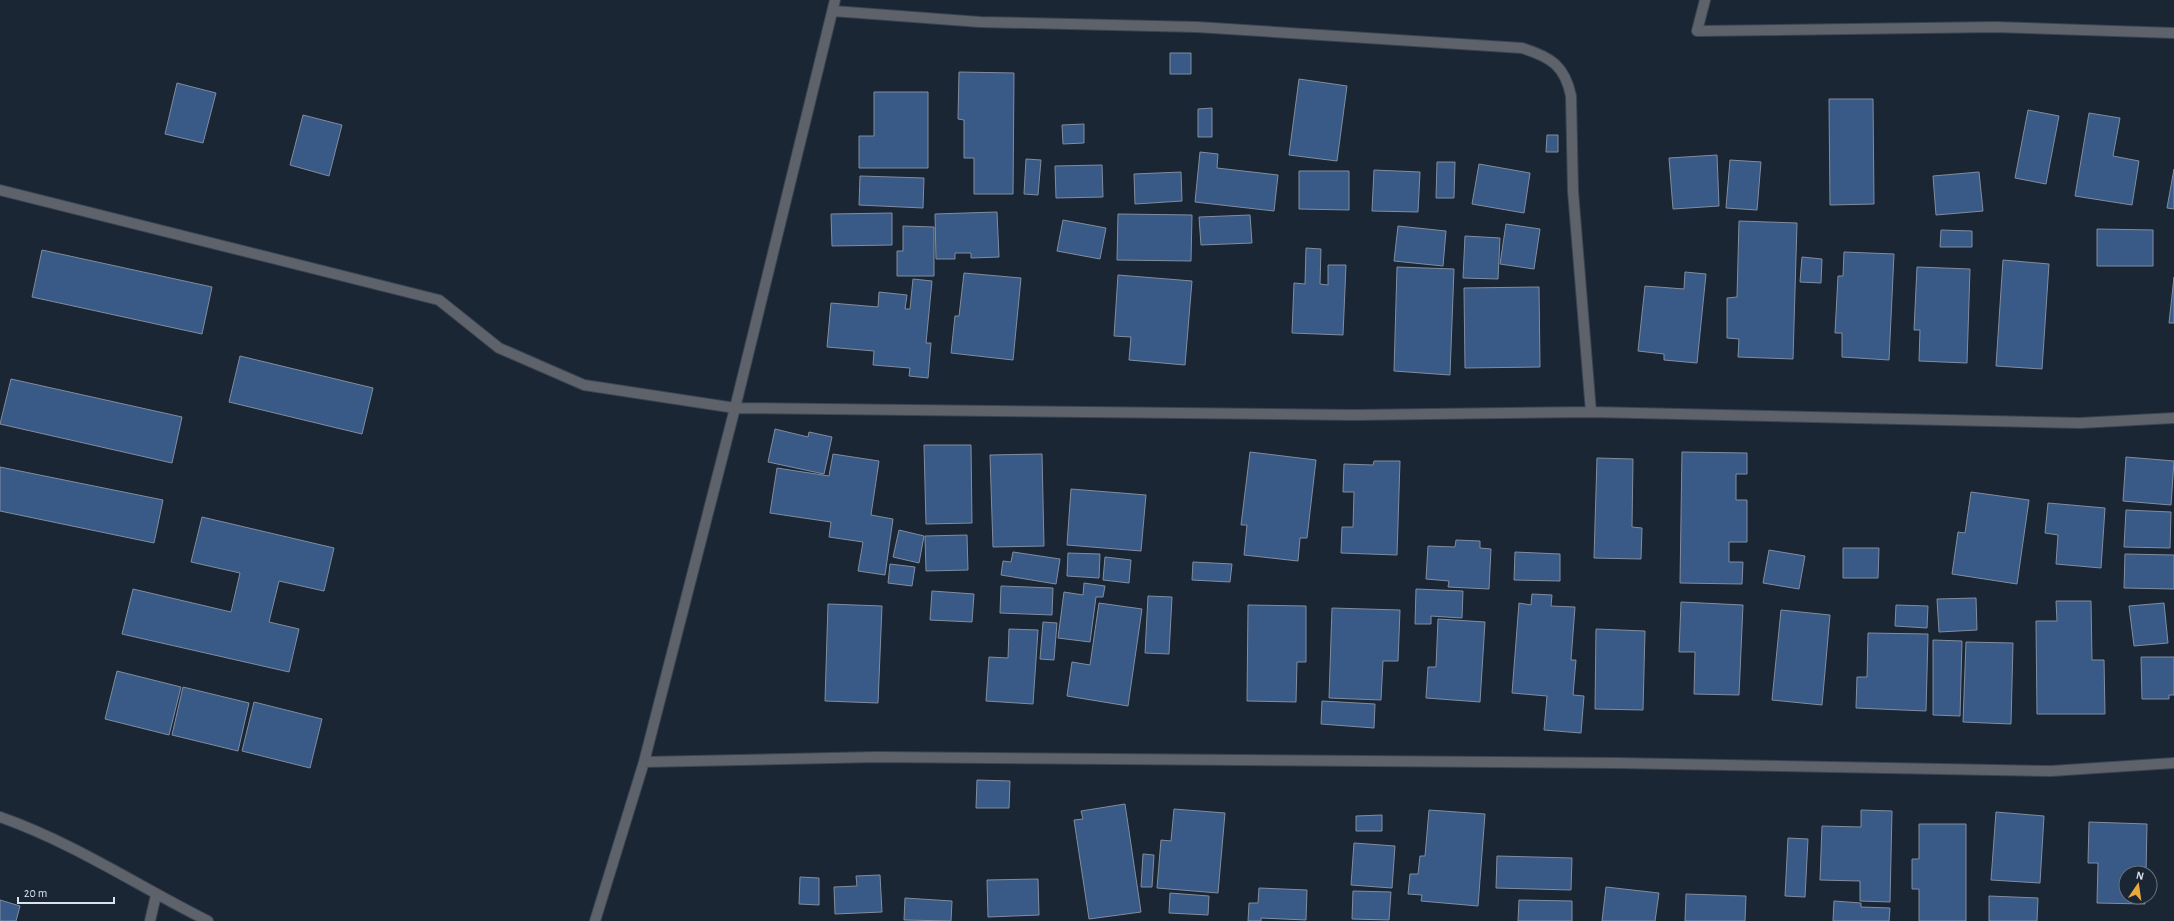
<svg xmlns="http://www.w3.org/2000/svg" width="2174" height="921" font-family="'Alegreya Sans',sans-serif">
	<rect width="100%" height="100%" fill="#1b2635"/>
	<path fill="#395986" stroke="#808d9f" d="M1170,53H1191V74H1170Z
		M959,72L1014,73L1013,194H974V158H964V120L958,119Z
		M1299,79L1347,86L1337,161L1289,155Z
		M177,83L216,93L203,143L165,134Z
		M874,92H928V168H859V136H874Z
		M1829,99H1873L1874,204L1830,205Z
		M1212,108V137H1198V109Z
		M2028,110L2059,116L2046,184L2015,178Z
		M2089,113L2120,118L2113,156L2139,161L2132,205L2075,196Z
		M303,115L342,125L329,176L290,165Z
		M1084,124V143L1063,144L1062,125Z
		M1547,135H1558V152H1546Z
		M1200,152L1218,154L1217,168L1278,175L1274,211L1195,202Z
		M1717,155L1719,206L1673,209L1669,158Z
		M1026,159L1041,160L1038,195L1024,194Z
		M1730,160L1761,162L1757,210L1726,208Z
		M1437,162H1455L1454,198H1436Z
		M1479,164L1530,173L1524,213L1472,204Z
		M1102,165L1103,197L1056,198L1055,166Z
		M2174,169V209L2167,208Z
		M1374,170L1420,172L1418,212L1372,211Z
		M1299,171H1349V210L1299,209Z
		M1181,172L1182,201L1135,204L1134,174Z
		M1979,172L1983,211L1936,215L1933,176Z
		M860,176L924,178L923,208L859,205Z
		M997,212L999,257L971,258V253H955V259H936L935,214Z
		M892,213V245L832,246L831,214Z
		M1118,214L1192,215L1191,261L1117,260Z
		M1250,215L1252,243L1201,245L1199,217Z
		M1063,220L1106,228L1100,259L1057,251Z
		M1739,221L1797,223L1793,359L1738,357L1739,339L1727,338V298L1737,297Z
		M1506,224L1540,229L1534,269L1500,264Z
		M903,226L934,227V276H897V251H903Z
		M1398,226L1446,231L1443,266L1394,261Z
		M2097,229L2153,230V266H2097Z
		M1941,230L1972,231V247H1940Z
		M1465,236L1500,238L1498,279L1463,278Z
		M1306,248L1321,249L1320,284L1328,285V265H1346L1343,335L1292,333L1294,283L1305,284Z
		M42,250L212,287L202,334L32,297Z
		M1844,252L1894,254L1889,360L1842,357V333H1835L1838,276H1843Z
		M1802,257L1822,259L1821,283L1800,282Z
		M2003,260L2049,264L2042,369L1996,366Z
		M1397,267L1454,269L1450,375L1394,371Z
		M1917,267L1970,269L1967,363L1919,361L1920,330H1914Z
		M1685,272L1706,274L1697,363L1664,360V354L1638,351L1645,286L1684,289Z
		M964,273L1021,278L1013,360L951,353L955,316H959Z
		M1118,275L1192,281L1185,365L1129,360L1131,337L1114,336Z
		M2174,277V323H2169Z
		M913,279L932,281L926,343H931L928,378L909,376L910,368L873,365L874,351L827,347L831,303L878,307L879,292L907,295L905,309H910Z
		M1539,287L1540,367L1465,368L1464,288Z
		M240,356L373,388L362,434L229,402Z
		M11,379L182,417L172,463L0,424Z
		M775,429L808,437L809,432L832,437L824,474L768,462Z
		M924,445H971L972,523L926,524Z
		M1250,452L1316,460L1307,538H1300L1298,561L1244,555L1247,525H1241Z
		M1682,452L1747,453V474H1736V500H1747V542H1729V562H1743L1742,584L1680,583Z
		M833,454L879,461L871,515L893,519L885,575L858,571L863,542L829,537L831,522L770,513L777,468L829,476Z
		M1042,454L1044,546L993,547L990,455Z
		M2126,457L2174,461L2171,505L2123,501Z
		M1597,458L1633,459L1632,527L1642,528L1641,559L1594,558Z
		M1374,461H1400L1397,555L1341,553L1342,527H1353L1354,492H1343L1344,464L1373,465Z
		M0,467L163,500L154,543L0,511Z
		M1071,489L1146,495L1141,551L1067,545Z
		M1971,492L2029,500L2017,584L1952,574L1958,532L1965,533Z
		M2048,503L2105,508L2101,568L2056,564L2058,535L2045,533Z
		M2126,510L2171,512L2170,548L2124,547Z
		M202,517L334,548L324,591L279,581L269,622L299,629L289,672L122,634L133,589L231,612L240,573L191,562Z
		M899,530L924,536L919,563L893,557Z
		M967,535L968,570L926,571L925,536Z
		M1456,540L1480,541V548L1491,549L1489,589L1448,587L1449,581L1426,579L1428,546L1455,547Z
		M1843,548H1879L1878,578H1843Z
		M1769,550L1805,556L1799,589L1763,583Z
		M1013,552L1060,559L1056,584L1001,575L1003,561L1011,562Z
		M1515,552L1560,554V581L1514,580Z
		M1068,553L1100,554L1099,578L1067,576Z
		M2125,554L2174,555V589L2124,588Z
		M1105,557L1131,560L1129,583L1103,580Z
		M1193,562L1232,564L1230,582L1192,580Z
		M890,564L915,567L912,586L888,583Z
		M1084,583L1105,586L1103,597H1096L1090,642L1058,638L1064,592L1083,595Z
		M1001,586L1053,588L1052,615L1000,613Z
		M1416,589L1463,591L1462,618L1431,616V624H1415Z
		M932,591L974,594L972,622L930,620Z
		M1532,594L1552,595L1551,606L1575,607L1571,660H1576L1573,695L1584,696L1581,733L1544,730L1547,696L1512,693L1519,603L1531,605Z
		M1148,596L1172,597L1169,654L1145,653Z
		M1976,598L1977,630L1939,632L1937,599Z
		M2056,601H2091L2092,660H2104L2105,714H2037L2036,621H2057Z
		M1681,602L1743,605L1739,695L1694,694L1695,652H1679Z
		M1099,603L1142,609L1128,706L1067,696L1072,662L1090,665Z
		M2164,603L2168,643L2134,646L2129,606Z
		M828,604L882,606L878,703L825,701Z
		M1248,605L1306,606V662H1297L1296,702L1247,701Z
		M1896,605L1928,606L1927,628L1895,626Z
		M1332,608L1400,610L1398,661H1383L1381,700L1329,698Z
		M1781,610L1830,615L1822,705L1772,700Z
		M1438,619L1485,622L1480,702L1426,698L1428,667H1436Z
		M1043,622L1057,623L1054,660L1040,659Z
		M1009,629L1038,630L1033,704L986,701L989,657L1008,658Z
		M1596,629L1645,631L1643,710L1595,709Z
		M1868,633L1928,634L1926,711L1856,708L1857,677H1867Z
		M1933,640L1962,641L1960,716L1933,715Z
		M1966,642L2013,643L2011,724L1963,722Z
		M2141,657H2174V695H2169V699H2142Z
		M117,671L181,687L169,735L105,719Z
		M183,687L249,703L238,751L172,735Z
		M1322,701L1375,704L1374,728L1321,724Z
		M254,702L322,719L310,768L242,751Z
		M977,780L1010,781L1009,808H976Z
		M1125,804L1141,912L1089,919L1074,820L1083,819L1081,811Z
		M1174,809L1225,813L1218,893L1157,888L1161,840L1171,841Z
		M1429,810L1485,814L1478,906L1421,901L1422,895L1408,894L1410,874H1418L1420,856H1425Z
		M1861,810L1892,811L1890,902L1860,901V881L1820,880L1822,826L1861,827Z
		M1996,812L2044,816L2040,883L1991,880Z
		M1382,815V831H1356V816Z
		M2089,822L2147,824L2146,873H2126V897H2145V904L2097,903L2098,863H2088Z
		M1919,824H1966V921H1919V889H1912V859H1919Z
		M1788,838L1808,839L1805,897L1785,896Z
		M1354,843L1395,846L1392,888L1351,885Z
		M1143,854L1154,855L1152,887H1141Z
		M1497,856L1572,858L1571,890L1496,888Z
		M880,875L882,912L835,914L834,887L857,886L856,876Z
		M800,877L819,878V905L799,904Z
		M1038,879L1039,915L988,917L987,880Z
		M1606,887L1659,893L1655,921H1602Z
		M1259,888L1307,890L1306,920L1261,918V921H1248L1249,903H1258Z
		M1353,891L1391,892L1389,920L1352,919Z
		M1170,893L1209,896L1208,915L1169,913Z
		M1686,894L1746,896L1745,921H1685Z
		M1989,896L2038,898L2037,921H1989Z
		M905,898L952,901L951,921L904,920Z
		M0,900L20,906L16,921H0Z
		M1519,900L1572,901V921H1518Z
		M1834,901L1861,903V907L1890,908L1889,921H1833Z"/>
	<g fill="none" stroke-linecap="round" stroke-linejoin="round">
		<defs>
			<path id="minor" d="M1705,0L1697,31L1995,27L2174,33
				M833,11L980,22L1197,27L1522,48C1551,57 1565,66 1571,96L1573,191L1591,412
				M0,190L439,300L499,348L584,385L735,408L1354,415L1591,412L2080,423L2174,418
				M644,762L877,757L1618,763L2051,771L2174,763
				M0,817C74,843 138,886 208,921
				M150,921L156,895
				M595,921L644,762L735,408L835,0"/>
		</defs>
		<use href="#minor" stroke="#3a4452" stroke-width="12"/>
		<use href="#minor" stroke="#5e636b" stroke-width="10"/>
	</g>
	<g transform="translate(2138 885) rotate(13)"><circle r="19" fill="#1b2635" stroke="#68717e"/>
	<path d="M0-3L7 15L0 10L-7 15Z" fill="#eaaa39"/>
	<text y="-6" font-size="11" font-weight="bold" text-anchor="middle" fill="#dbe2ec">N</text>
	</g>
	<path d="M18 897v6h96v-6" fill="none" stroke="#dbe2ec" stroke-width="2"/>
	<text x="24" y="897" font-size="12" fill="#dbe2ec" stroke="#1b2635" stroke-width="3" paint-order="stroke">20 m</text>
</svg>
